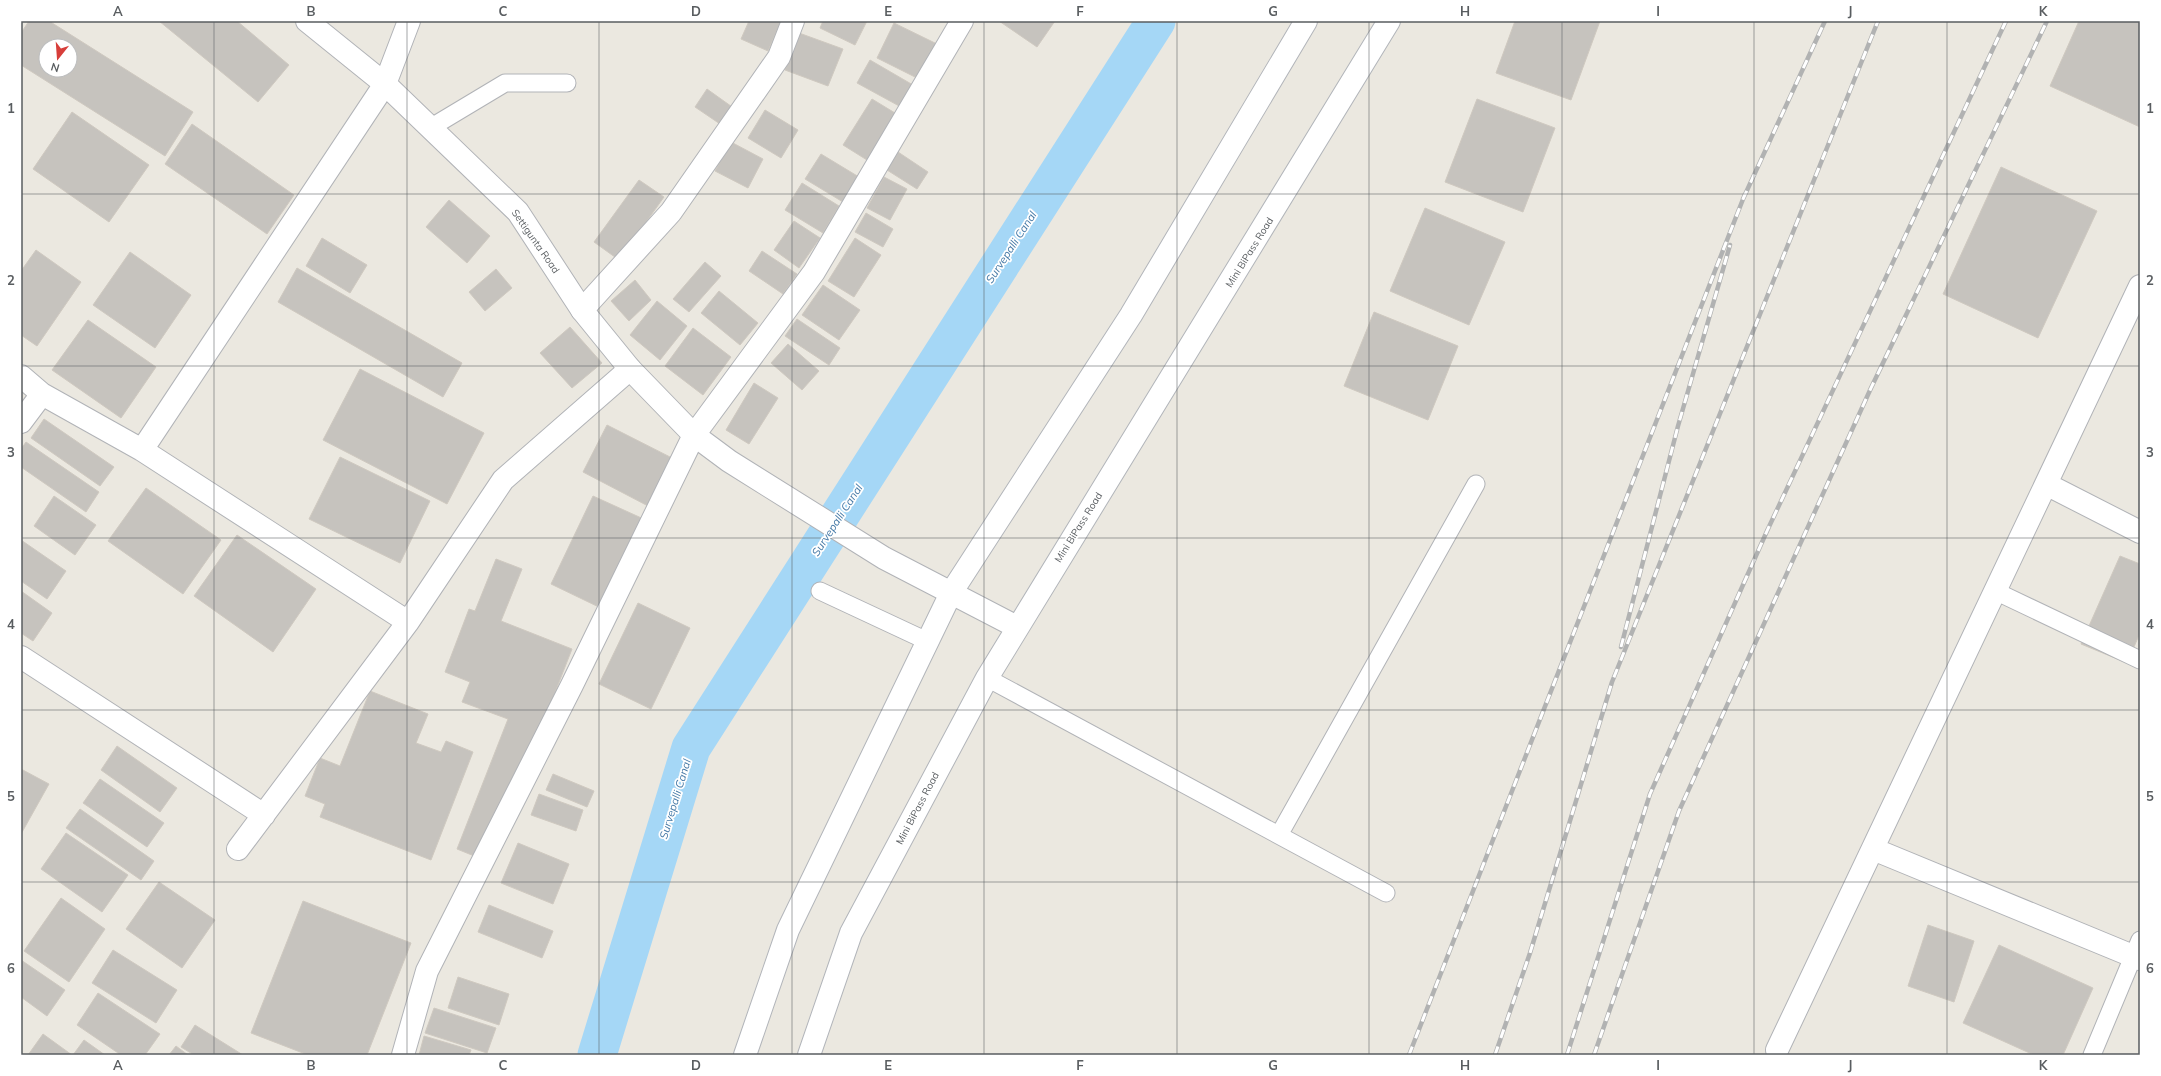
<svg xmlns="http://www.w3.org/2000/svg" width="2161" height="1076" font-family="Mulish,sans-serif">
	<rect width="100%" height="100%" fill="#ebe8e0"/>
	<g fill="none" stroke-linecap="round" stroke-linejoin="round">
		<path stroke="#a5d7f6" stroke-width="39" d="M597,1055L691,748L1156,21"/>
	</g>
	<path fill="#c6c3be" stroke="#cfc9c0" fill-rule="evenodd" d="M29,21H49L193,112L165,156L21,65V33ZM46,46H70V70H46Z
		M159,21H237L289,65L258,102Z
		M749,21H781L768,51L741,39Z
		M823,21H867L855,45L820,28Z
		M999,21H1055L1037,47Z
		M1515,21H1600L1571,100L1496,73Z
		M2079,21H2140V127L2050,86Z
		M894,23L937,44L919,79L877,58Z
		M799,33L843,49L828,86L785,70Z
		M870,60L913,85L901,107L857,83Z
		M707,89L735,109L723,126L695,107Z
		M872,99L895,113L867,160L843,145Z
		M1477,99L1555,128L1523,212L1445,182Z
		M765,110L798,130L781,158L748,138Z
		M72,112L149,165L109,222L33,169Z
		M192,124L294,195L267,234L165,164Z
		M731,142L763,159L748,188L715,171Z
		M898,152L928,172L917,189L887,170Z
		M821,154L859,177L843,202L805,179Z
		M2001,167L2097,211L2038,338L1943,294Z
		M884,177L907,189L890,220L867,208Z
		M639,180L664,197L619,260L594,242Z
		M802,183L839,206L823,233L785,210Z
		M449,200L490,236L467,263L426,227Z
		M1425,208L1505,242L1469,325L1390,291Z
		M866,213L893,229L883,247L855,232Z
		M794,221L820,238L799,268L774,250Z
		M322,238L367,265L350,293L306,266Z
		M855,238L881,255L854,297L828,281Z
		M36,250L81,282L37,346L21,335V271Z
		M762,251L797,274L783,294L749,271Z
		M130,252L191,295L155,348L93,305Z
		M705,262L721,276L689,312L673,299Z
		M297,268L462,363L443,397L278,302Z
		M496,269L512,288L485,311L469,292Z
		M635,280L651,300L629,321L611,301Z
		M823,285L860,310L839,340L802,315Z
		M719,291L758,323L740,345L701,313Z
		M657,301L687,326L660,360L630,335Z
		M1374,312L1458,346L1428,420L1344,386Z
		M797,319L840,348L829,365L785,336Z
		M88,320L156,367L121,418L52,370Z
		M570,327L602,363L572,388L540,353Z
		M693,328L731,357L703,395L665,366Z
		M788,344L819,371L802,390L771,363Z
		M360,369L484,433L447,504L323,440Z
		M754,383L778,398L749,444L726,430Z
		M44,419L114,467L100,486L31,438Z
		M607,425L674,459L650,507L583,472Z
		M26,442L99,492L86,512L21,467V449Z
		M340,457L430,501L400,563L309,519Z
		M146,488L221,540L183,594L108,541Z
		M54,496L96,525L75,555L34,526Z
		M593,496L648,521L605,610L551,584Z
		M237,535L316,589L273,652L194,596Z
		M21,540L66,571L47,599L21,581Z
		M2120,556L2140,564V633L2127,663L2081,644Z
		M496,559L522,569L501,621L572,649L489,862L457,849L508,719L462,702L470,682L445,672L469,609L475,611Z
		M21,591L52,613L33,641L21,633Z
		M638,603L690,628L651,709L599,684Z
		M370,691L428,714L416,743L441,752L446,741L473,752L431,860L320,817L325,804L305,796L320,758L340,766Z
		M117,746L177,788L160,812L101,770Z
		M21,769L49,784L21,834Z
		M553,774L594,791L587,807L546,790Z
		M100,779L164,823L147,847L83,803Z
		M539,794L583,810L576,831L531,815Z
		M80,809L154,861L141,880L66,828Z
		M66,833L128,875L102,912L41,869Z
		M518,843L569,864L553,904L501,883Z
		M159,882L215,920L182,968L126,929Z
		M61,898L105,929L69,982L24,951Z
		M303,901L411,943L367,1055H308L251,1033Z
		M489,905L553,931L542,958L478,932Z
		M1928,925L1974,941L1954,1002L1908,986Z
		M1999,945L2093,988L2063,1055H2034L1963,1023Z
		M113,950L177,990L156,1023L92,983Z
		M21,960L65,990L47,1016L21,997Z
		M458,977L509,994L499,1025L448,1008Z
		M98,993L160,1034L145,1055H121L77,1025Z
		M434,1008L496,1028L487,1053L425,1033Z
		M195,1025L243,1055H194L181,1047Z
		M43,1034L72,1055H28Z
		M424,1036L471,1050L469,1055H419Z
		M84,1040L105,1055H73Z
		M176,1046L188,1055H169Z"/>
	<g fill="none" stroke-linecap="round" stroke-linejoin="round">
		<defs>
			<path id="service" d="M430,128L505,83H567
				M820,591L927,641
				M1995,591L2140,660
				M987,678L1386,893
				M1279,835L1476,484
				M2092,1055L2140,940"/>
			<path id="minor" d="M582,310L671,212L779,57L793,21
				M21,376L42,394
				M21,422L42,394L142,450L408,622
				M142,450L385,84
				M2046,484L2140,532
				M21,657L264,815
				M238,849L408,622L503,480L630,369
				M1873,849L2140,959
				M1777,1050L2140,286"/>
			<path id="tertiary" d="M307,21L385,84L518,212L582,310L630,369L694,435L729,461L884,558L1017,627
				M385,84L409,21
				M403,1055L427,971L572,685L694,435L814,272L962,21"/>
			<path id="secondary" d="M745,1055L788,930L951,593L1131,315L1306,21
				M809,1055L851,933L987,678L1389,21"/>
		</defs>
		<use href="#service" stroke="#b1b3b7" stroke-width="19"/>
		<use href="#minor" stroke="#b1b3b7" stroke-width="24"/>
		<use href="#tertiary" stroke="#b1b3b7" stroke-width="24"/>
		<use href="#secondary" stroke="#b2b5ba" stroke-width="24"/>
		<use href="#service" stroke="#fff" stroke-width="17"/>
		<use href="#minor" stroke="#fff" stroke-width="22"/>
		<use href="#tertiary" stroke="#fff" stroke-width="22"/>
		<use href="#secondary" stroke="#fff" stroke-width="22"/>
		<defs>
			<path id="rail" d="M1743,199L1825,21
				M1621,647L1678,426L1730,245
				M1409,1055L1745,194
				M1495,1055L1530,953L1612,682L1878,21
				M1567,1055L1650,794L1767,531L2006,21
				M1594,1055L1679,811L1871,388L2047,21"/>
		</defs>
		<use href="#rail" stroke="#b1b2b2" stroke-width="4.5"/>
		<use href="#rail" stroke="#fff" stroke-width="3" stroke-dasharray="9" stroke-linecap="butt"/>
	</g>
	<path fill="none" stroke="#595d60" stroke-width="1" stroke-opacity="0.55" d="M214,21V1055M407,21V1055M599,21V1055M792,21V1055M984,21V1055M1177,21V1055M1369,21V1055M1562,21V1055M1754,21V1055M1947,21V1055M21,194H2140M21,366H2140M21,538H2140M21,710H2140M21,882H2140"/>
	<g text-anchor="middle" stroke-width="3.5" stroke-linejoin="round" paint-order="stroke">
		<g font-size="10" fill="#595d60" stroke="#fff">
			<text transform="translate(536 241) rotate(55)" y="4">Settigunta Road</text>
			<text transform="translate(1249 252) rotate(-58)" y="4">Mini BiPass Road</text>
			<text transform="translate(1078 527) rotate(-58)" y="4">Mini BiPass Road</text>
			<text transform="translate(917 808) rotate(-62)" y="4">Mini BiPass Road</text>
		</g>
		<g font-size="11" font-style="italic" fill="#4579a6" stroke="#fff">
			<text transform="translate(1011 247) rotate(-57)" y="4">Survepalli Canal</text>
			<text transform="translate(837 520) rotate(-57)" y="4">Survepalli Canal</text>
			<text transform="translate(675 799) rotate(-73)" y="4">Survepalli Canal</text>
		</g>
	</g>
	<rect width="2161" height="1076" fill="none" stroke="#ffffff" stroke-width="44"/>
	<g transform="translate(58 58) rotate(197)"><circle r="19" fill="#ffffff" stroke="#bdbebf"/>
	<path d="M0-3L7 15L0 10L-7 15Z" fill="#d73e3a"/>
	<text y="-6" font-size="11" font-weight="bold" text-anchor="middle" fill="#595d60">N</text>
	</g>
	<rect x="22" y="22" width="2117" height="1032" fill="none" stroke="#595d60" stroke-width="1.5"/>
	<g font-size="13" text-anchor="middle" font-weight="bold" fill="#595d60">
		<text x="118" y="16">A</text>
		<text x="311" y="16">B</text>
		<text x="503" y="16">C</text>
		<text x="696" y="16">D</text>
		<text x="888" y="16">E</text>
		<text x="1080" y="16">F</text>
		<text x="1273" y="16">G</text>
		<text x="1465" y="16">H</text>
		<text x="1658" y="16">I</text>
		<text x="1850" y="16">J</text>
		<text x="2043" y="16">K</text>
		<text x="11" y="113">1</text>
		<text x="2150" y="113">1</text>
		<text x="11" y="285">2</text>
		<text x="2150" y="285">2</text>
		<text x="11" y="457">3</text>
		<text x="2150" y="457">3</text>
		<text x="11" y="629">4</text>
		<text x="2150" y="629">4</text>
		<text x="11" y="801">5</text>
		<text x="2150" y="801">5</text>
		<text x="11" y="973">6</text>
		<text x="2150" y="973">6</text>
		<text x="118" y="1070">A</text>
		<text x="311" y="1070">B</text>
		<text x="503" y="1070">C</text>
		<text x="696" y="1070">D</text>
		<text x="888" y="1070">E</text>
		<text x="1080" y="1070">F</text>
		<text x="1273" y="1070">G</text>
		<text x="1465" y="1070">H</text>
		<text x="1658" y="1070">I</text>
		<text x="1850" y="1070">J</text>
		<text x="2043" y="1070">K</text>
	</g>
</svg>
